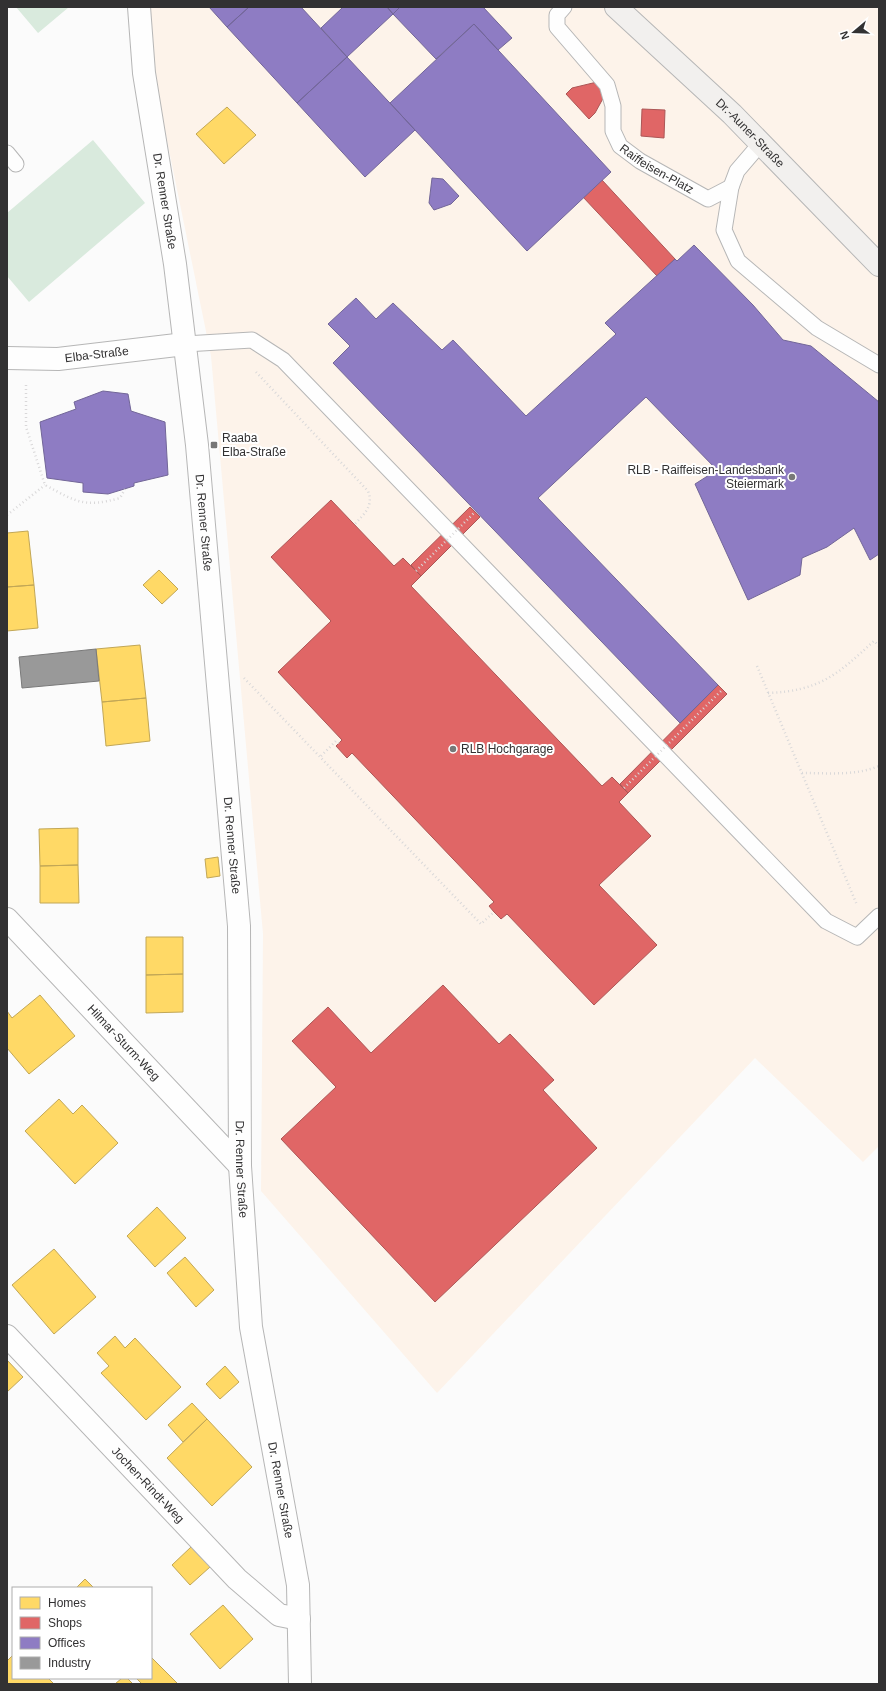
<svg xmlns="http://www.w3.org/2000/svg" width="886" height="1691" font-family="Arial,sans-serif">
	<rect width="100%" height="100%" fill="#fbfbfb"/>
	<path fill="#fdf3ea" d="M148,7H879V1146L863,1162L755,1058L437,1393L261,1191L263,934L211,356L151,62Z"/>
	<path fill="#d9eadd" d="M16,7H69L38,33Z
		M93,140L145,203L29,302L7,276V213Z"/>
	<path fill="#ffd966" stroke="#c2a756" d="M227,107L256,135L224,164L196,134Z
		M28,531L34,585L7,587V533Z
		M159,570L178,589L162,604L143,585Z
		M34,585L38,628L7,631V587Z
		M140,645L146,698L102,702L96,649Z
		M146,698L150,741L106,746L102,702Z
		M78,828V865L40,866L39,829Z
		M218,857L220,876L207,878L205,859Z
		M78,865L79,903H40V866Z
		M146,937H183V974L146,975Z
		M183,974V1012L146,1013V975Z
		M40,995L75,1036L29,1074L7,1048V1011L12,1018Z
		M59,1099L73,1114L82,1105L118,1143L75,1184L25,1131Z
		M157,1207L186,1238L155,1267L127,1236Z
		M54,1249L96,1297L54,1334L12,1285Z
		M185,1257L214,1290L196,1307L167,1273Z
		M115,1336L125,1348L135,1338L181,1387L146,1420L101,1373L109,1366L97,1353Z
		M7,1360L23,1377L7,1392Z
		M225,1366L239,1382L220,1399L206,1384Z
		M192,1403L207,1419L183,1442L168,1425Z
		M207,1419L252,1467L212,1506L167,1458Z
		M191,1547L210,1567L190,1585L172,1565Z
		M85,1579L94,1588H76Z
		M223,1605L253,1639L220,1669L190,1634Z
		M13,1655V1678H48L54,1684H7V1661Z
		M151,1657L178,1684H142L136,1678H151Z
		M122,1678H127L133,1684H115Z"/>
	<path fill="#e06666" stroke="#ac5656" d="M597,82L606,93L595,113L589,119L566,94L572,88Z
		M642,109L665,110L664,138L641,136Z
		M602,180L675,259L657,276L583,197Z
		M331,500L394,566L403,558L421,576L411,586L602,786L612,777L628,793L619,802L651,836L599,885L657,945L594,1005L507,914L501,919L494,912L489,906L494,902L352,753L347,758L336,746L342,740L278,672L331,621L271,557Z
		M470,507L480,517L421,576L411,565Z
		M718,685L727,694L628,793L620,784Z
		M443,985L499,1044L510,1034L554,1080L543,1090L597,1148L435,1302L281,1139L336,1087L292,1041L328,1007L371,1053Z"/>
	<path fill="#8e7cc3" stroke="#726698" d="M209,7H249L227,27Z
		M249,7H301L347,57L297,103L227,27Z
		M343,7H387L393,14L347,57L321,28Z
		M387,7H400L393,14Z
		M400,7H483L512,38L498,50L474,24L436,59L393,14Z
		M474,24L611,172L527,251L390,103Z
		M347,57L415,130L365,177L297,103Z
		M432,178L443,179L459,196L451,204L434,210L429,203Z
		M694,245L753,305L783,340L811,346L879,402V554L870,560L854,528L827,547L802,558L800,575L748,600L695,484L717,470L646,397L538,498L718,685L680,723L333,363L350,346L328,324L356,298L376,319L393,303L442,350L453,340L526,416L616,334L605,323L675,259L677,261Z
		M103,391L128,394L131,411L165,422L168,475L134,483V486L108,494L83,492V483L47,478L40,422L76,409L74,402Z"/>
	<path fill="#999" stroke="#7a7a7a" d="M96,649L99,681L22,688L19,657Z"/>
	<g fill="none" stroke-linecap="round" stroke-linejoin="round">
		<defs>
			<g id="lane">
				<path id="s1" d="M564,7L557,15V27L607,85L613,106V131L620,146L640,161L708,199L731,187"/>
				<path d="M761,143L737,171L731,187L724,230L738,261L817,328L879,365"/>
				<path d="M7,153L16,164"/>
				<path d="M185,344L252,340L283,360L826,921L857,937L879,916"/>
			</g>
			<g id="street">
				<path id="s2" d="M139,7L144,73L175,264L197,445L239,926L240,1166L251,1327L298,1585L300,1684"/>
				<path id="s3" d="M7,358L58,359L185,344"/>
				<path id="s4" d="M7,919L240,1166"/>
				<path id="s5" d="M7,1336L237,1579L279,1615L299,1619"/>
			</g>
			<g id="secondary">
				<path id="s6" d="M616,7L732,114L879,265"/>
			</g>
		</defs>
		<use href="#lane" stroke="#b6b6b6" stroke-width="17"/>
		<use href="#street" stroke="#b6b6b6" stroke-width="24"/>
		<use href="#secondary" stroke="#b6b6b6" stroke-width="24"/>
		<path stroke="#d9d8d9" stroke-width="2.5" stroke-dasharray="1 3" stroke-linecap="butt" d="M256,372L368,491C374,506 364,514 354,525
			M26,385V427L45,485C77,502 84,508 120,498L125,489
			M7,515L45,485
			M757,666L857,905
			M244,678L481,924L494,912
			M768,693C820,691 838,674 874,641L879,646
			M321,756L336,741L339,743
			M802,773C827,773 856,776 879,766"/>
		<use href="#lane" stroke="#fefefe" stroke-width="15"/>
		<use href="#street" stroke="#fefefe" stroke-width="22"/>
		<use href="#secondary" stroke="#f2f0ee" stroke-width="22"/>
		<path stroke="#d9d8d9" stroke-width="2.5" stroke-dasharray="1 3" stroke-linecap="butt" d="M416,571L475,512
			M624,788L722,690"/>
	</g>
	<g fill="#787878" stroke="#fff" stroke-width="1.5">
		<rect x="210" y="441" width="8" height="8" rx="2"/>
		<circle cx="792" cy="477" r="4"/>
		<circle cx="453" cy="749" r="4"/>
	</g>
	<g text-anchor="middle" stroke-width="4" stroke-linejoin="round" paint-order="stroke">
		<g font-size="12" fill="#323132" stroke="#fff">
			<text dy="4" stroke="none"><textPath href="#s6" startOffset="184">Dr.-Auner-Straße</textPath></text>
			<text dy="4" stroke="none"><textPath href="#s1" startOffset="206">Raiffeisen-Platz</textPath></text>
			<text dy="4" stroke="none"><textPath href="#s2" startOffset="196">Dr. Renner Straße</textPath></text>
			<text dy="4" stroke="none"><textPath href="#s3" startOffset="90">Elba-Straße</textPath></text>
			<text dy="4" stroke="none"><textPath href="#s2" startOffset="520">Dr. Renner Straße</textPath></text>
			<text dy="4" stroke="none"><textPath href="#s2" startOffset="844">Dr. Renner Straße</textPath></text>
			<text dy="4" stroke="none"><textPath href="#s4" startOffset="170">Hilmar-Sturm-Weg</textPath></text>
			<text dy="4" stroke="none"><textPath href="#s2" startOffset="1168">Dr. Renner Straße</textPath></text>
			<text dy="4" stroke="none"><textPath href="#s5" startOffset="205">Jochen-Rindt-Weg</textPath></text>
			<text dy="4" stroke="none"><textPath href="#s2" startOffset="1492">Dr. Renner Straße</textPath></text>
		</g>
		<g font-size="12" fill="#323132" stroke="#fff" text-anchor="start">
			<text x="222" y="442">Raaba<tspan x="222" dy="14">Elba-Straße</tspan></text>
			<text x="784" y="474" text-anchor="end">RLB - Raiffeisen-Landesbank<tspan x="784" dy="14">Steiermark</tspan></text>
			<text x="461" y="753">RLB Hochgarage</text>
		</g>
	</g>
	<rect width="886" height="1691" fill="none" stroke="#323132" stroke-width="16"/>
	<rect x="12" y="1587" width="140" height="92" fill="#ffffff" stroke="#adadad"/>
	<rect x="20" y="1597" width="20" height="12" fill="#ffd966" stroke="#adadad"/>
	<text x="48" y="1607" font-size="12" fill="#323132">Homes</text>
	<rect x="20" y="1617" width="20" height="12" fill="#e06666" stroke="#adadad"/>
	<text x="48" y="1627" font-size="12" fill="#323132">Shops</text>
	<rect x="20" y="1637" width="20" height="12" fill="#8e7cc3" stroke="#adadad"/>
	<text x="48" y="1647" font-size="12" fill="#323132">Offices</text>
	<rect x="20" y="1657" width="20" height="12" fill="#999999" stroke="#adadad"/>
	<text x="48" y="1667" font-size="12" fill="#323132">Industry</text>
	<g transform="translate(854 32) rotate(251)" stroke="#ffffff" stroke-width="3" paint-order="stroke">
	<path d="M0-3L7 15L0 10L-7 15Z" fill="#323132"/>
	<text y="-6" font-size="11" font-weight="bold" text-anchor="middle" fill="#323132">N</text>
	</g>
</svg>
